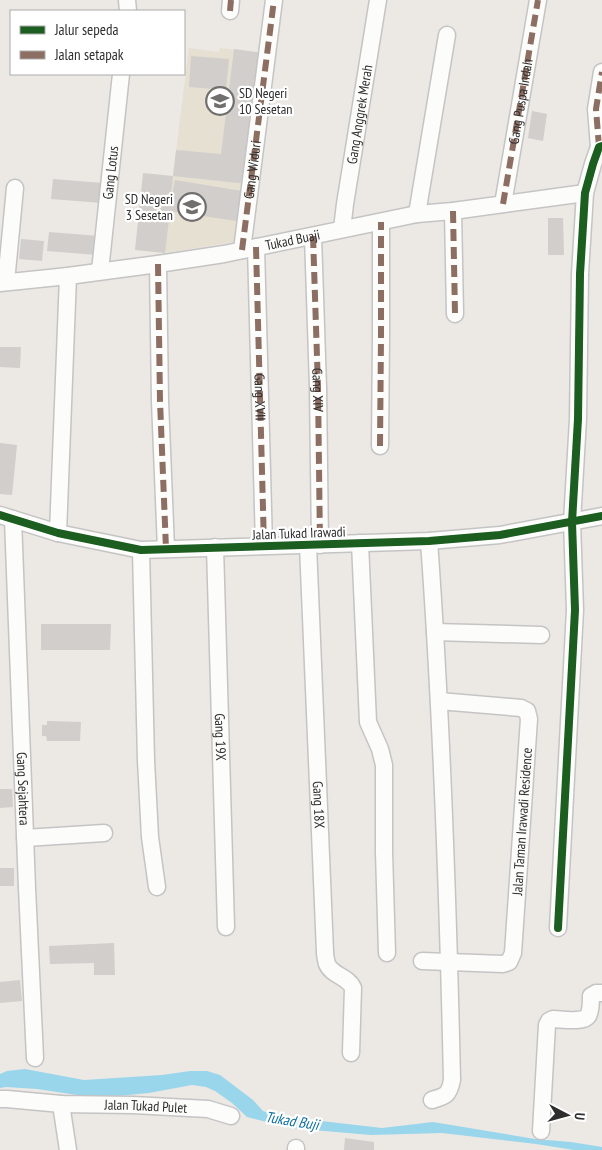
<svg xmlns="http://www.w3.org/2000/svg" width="602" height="1150" font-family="'PT Sans Narrow',sans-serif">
	<rect width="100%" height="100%" fill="#ece8e4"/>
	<path fill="#e6e0d3" d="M189,48L219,52L220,48L263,53L240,241L165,253L135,250L173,176Z"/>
	<path fill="#99d6ec" d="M25,1069L84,1080L162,1075L190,1071H207L220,1075L253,1100L263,1111L278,1116L382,1128L433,1122L535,1139L571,1142L602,1147V1150H574L536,1144L442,1133L371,1135L290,1128L247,1117L232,1103L215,1091L206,1087L192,1085L149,1093L97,1098L37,1089L6,1087L0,1088V1074L7,1071Z"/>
	<path fill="#d1cecb" d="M234,49L263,53L248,184L173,176L176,150L221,154Z
		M191,56L229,59L226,90L189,87Z
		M532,111L547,114L543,141L528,138Z
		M143,173L173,176L170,205L175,180L248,192L243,222L170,211L165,253L135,250Z
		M53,179L103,183L102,203L51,199Z
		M548,218H563L564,255H548Z
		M49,232L99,236L97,255L47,251Z
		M21,239L44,241L42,261L19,259Z
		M0,347H21L20,368L0,367Z
		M0,443L17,445L12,495L0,494Z
		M41,624H111L110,650H41Z
		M47,721L81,722L80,741H47L46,736H42V725H47Z
		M0,789H12L13,807L0,808Z
		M0,868H14V886H0Z
		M114,943L115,975H94V963L50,964L49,946Z
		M20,980L22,1001L0,1003V982Z
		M345,1138L374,1142V1150H344Z"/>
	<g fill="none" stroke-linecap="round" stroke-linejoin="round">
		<defs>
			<g id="minor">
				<path d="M127,0L128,11"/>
				<path d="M230,11L231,0"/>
				<path d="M599,147L596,109L602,72"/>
				<path d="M503,204L538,0"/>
				<path d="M453,211L455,314"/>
				<path d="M417,214L447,35"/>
				<path id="s1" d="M342,229L345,204L378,0"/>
				<path id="s2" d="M313,236L318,387L320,545"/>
				<path d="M256,247L264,546"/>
				<path id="s3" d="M242,250L274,0"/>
				<path d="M158,264L160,401L166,549"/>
				<path id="s4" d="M100,271L121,74"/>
				<path d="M6,282L15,188"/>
				<path id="s5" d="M0,283L68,276L158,264L224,254L417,214L453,211L585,193"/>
				<path d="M380,446L381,337V222"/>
				<path d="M0,515L58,533L141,550L429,541L500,535L602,516"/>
				<path id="s6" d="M13,519L27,888L35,1058"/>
				<path d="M58,533L68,276"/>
				<path d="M429,541C442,720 448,900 452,1080C449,1095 446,1096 432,1100"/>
				<path d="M360,543L368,722L380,749L384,765V852L387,953"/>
				<path id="s7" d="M308,545L325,952C325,955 326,960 327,964C332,976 348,976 353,988L351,1053"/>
				<path id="s8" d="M215,547L226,927"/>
				<path d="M141,550L146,761L150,837L157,887"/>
				<path d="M435,632L541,635"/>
				<path d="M25,838L104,833"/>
				<path d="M558,928L575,610L572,522L578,419L580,274L585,193L593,164L599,147L602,146"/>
				<path id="s9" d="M422,961L503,964L509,962L513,953L529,719L527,711L521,708L439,701"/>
				<path id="s10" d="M0,1099H7L61,1104L133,1105L208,1109L231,1116"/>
				<path d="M61,1104L68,1150"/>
				<path d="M541,1131L547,1025L549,1021L553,1019C560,1019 584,1023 588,1016C591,1011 591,1002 591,996L596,993H602"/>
				<path d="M296,1150V1148"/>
			</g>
		</defs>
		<use href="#minor" stroke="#c5c4c5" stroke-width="19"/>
		<use href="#minor" stroke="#fcfcfb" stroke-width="16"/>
		<g stroke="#8d6e63" stroke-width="6" stroke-dasharray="12 6" stroke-linecap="butt">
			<path d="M230,11L231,0"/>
			<path d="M599,147L596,109L602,72"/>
			<path id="s11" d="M503,204L538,0"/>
			<path d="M453,211L455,314"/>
			<path d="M313,236L318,387L320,545"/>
			<path id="s12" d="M256,247L264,546"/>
			<path d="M242,250L274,0"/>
			<path d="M158,264L160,401L166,549"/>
			<path d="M380,446L381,337V222"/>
		</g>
		<defs>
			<path id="cycleway" d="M0,515L58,533L141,550L429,541L500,535L602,516
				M558,928L575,610L572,522L578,419L580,274L585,193L593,164L599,147L602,146"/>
		</defs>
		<use href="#cycleway" stroke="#fff" stroke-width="11"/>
		<use href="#cycleway" stroke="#1b5e20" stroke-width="8"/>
	</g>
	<defs>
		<symbol id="school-ring" viewBox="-11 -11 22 22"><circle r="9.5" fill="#fff" stroke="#706f6e" stroke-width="1.5"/><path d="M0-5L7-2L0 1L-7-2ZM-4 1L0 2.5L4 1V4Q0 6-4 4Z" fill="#706f6e"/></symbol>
	</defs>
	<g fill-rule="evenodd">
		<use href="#school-ring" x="204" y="85" width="32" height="32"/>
		<use href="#school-ring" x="176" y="191" width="32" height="32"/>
	</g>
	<g text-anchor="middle" stroke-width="4.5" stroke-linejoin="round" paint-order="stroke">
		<g font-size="14" fill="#2e2e2e" stroke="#fff" text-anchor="start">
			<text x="239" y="98">SD Negeri<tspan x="239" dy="16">10 Sesetan</tspan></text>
			<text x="173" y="204" text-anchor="end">SD Negeri<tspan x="173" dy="16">3 Sesetan</tspan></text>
		</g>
		<g font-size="14" fill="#2e2e2e" stroke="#fff">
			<text dy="5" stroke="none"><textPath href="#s11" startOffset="104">Gang Puspa Indah</textPath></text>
			<text dy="5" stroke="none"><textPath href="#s1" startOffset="116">Gang Anggrek Merah</textPath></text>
			<text dy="5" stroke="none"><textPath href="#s3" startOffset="81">Gang Widuri</textPath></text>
			<text dy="5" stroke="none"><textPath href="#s4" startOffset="99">Gang Lotus</textPath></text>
			<text dy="5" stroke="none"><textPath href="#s5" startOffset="296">Tukad Buaji</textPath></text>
			<text dy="5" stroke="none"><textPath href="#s2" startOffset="154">Gang XIV</textPath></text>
			<text dy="5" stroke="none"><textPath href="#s12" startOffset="150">Gang XVII</textPath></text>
			<text transform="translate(299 533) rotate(-2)" y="5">Jalan Tukad Irawadi</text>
			<text dy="5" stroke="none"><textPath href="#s8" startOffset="190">Gang 19X</textPath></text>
			<text dy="5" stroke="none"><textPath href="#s6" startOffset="270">Gang Sejahtera</textPath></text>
			<text dy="5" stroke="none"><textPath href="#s7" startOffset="260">Gang 18X</textPath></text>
			<text dy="5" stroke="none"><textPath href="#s9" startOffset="229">Jalan Taman Irawadi Residence</textPath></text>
			<text dy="5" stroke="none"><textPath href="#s10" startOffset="146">Jalan Tukad Pulet</textPath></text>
		</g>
		<g font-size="15" font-style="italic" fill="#0d6fa3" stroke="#fff">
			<text transform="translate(292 1121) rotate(9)" y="5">Tukad Buji</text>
		</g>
	</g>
	<rect x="10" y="10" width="175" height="65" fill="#ffffff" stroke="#ababab"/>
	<rect x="20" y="26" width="25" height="8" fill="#1b5e20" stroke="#ababab"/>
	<text x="55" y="35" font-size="15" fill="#2e2e2e">Jalur sepeda</text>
	<rect x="20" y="51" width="25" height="8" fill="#8d6e63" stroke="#ababab"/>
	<text x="55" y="60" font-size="15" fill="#2e2e2e">Jalan setapak</text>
	<g transform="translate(567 1115) rotate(96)" stroke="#ffffff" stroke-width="4" paint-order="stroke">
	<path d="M0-4L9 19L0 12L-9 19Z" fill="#2e2e2e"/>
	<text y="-8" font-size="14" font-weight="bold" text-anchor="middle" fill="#2e2e2e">U</text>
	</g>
</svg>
